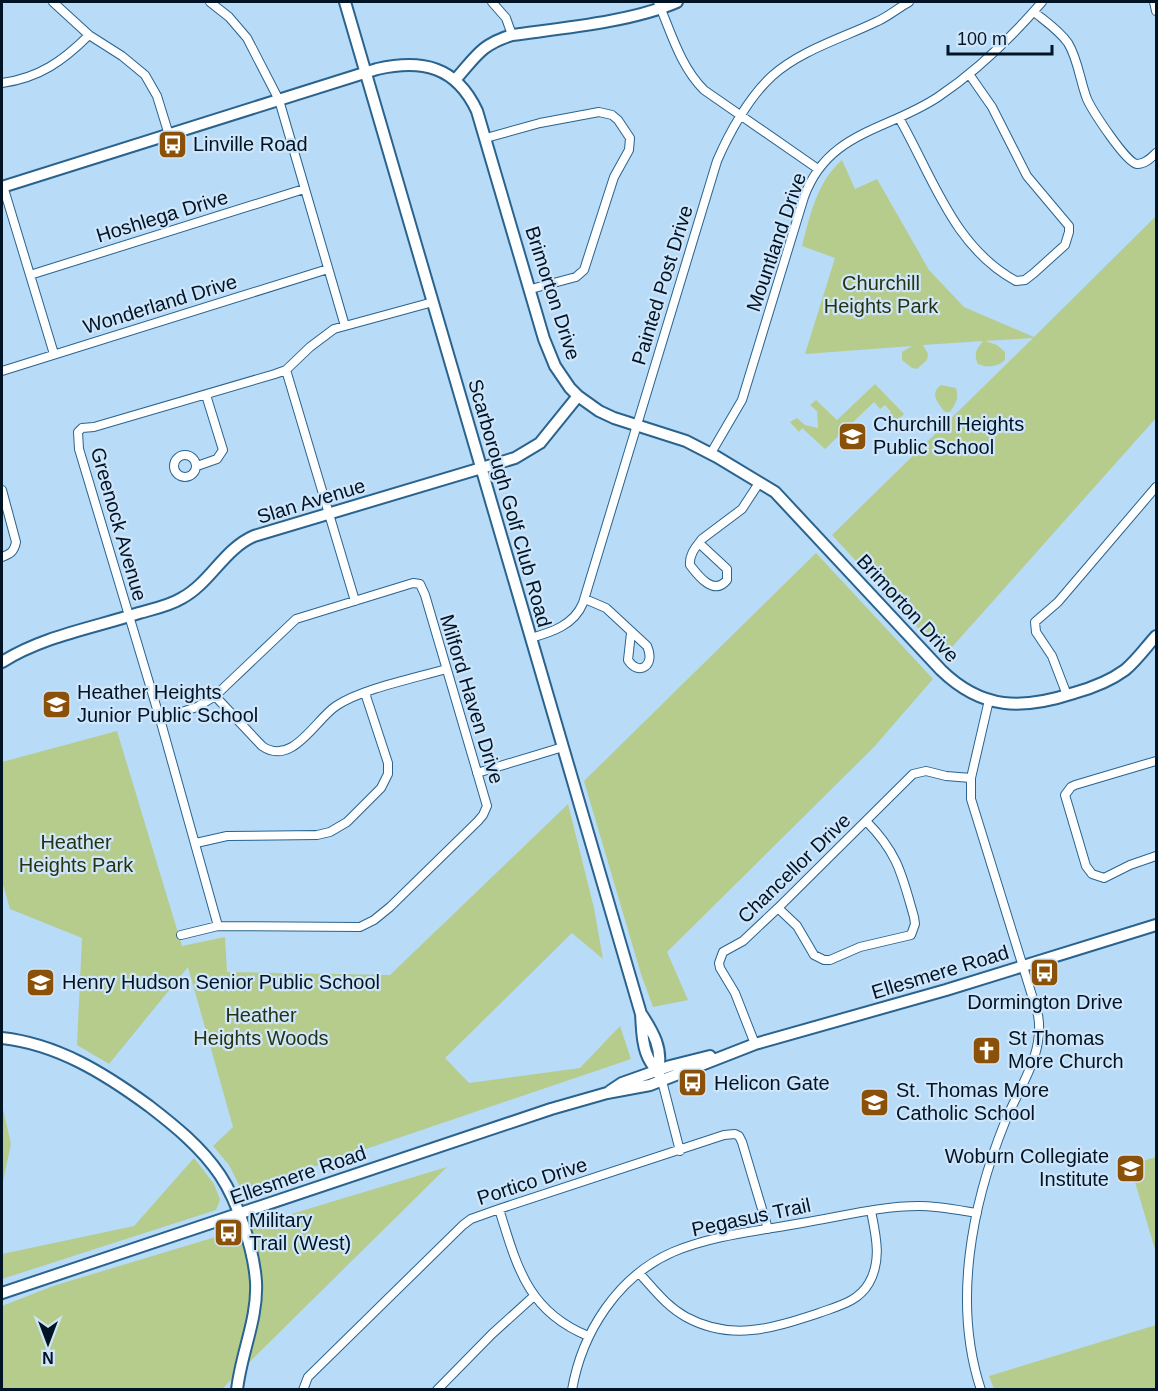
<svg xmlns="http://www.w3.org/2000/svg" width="1158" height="1391" font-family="Helvetica,sans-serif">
	<rect width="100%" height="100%" fill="#b8dbf8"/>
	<path fill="#b6cc8d" d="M842,160L855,189L877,179L929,270L964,307L1034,337L1156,216V418L944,656L832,535L1033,338L985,341L997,345L1005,352V360C998,367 987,368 978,364C973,353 977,349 983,341L923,345L928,354L927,360L917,369L912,368L902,360V352L912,346L805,354L835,258L802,246C810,215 817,182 842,160Z
		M875,384L904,414L896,422L888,415L891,412L885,405L880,409L874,402L825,449L802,428L799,432L790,422L797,418L805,425L818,428L817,411L810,405L816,400L837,420Z
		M941,385L956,388C959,398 956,403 950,412H945C938,403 929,393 941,385Z
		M816,553L933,679L874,747L667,952L688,1000L653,1007L641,974L584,781Z
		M117,731L182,946L225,937L227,972L390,975L568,804L594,908L603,959L572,933L445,1058L469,1083L580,1068L620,1026L631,1059L242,1191L229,1165L213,1146L233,1127L188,967L109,1064L77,1045L82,938L10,909L2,881V762Z
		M2,1105L11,1144L2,1186Z
		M1156,1157V1253L1130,1165Z
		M194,1158L214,1184L220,1200L216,1210L2,1279V1254L134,1226Z
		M447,1167L222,1389L2,1390V1306L53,1286Z
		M1156,1325V1389H994L989,1376Z"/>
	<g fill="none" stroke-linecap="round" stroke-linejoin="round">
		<defs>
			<path id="minor" d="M53,2L89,35L122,56L145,75L157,96L169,135
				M210,2L229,17L247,38L279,100L345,326
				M492,2L506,18L512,35
				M658,2C671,32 680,66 704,90L818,169
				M1154,2L1156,11
				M1034,12C1045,21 1059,30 1068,43C1078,59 1080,81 1087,99C1092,110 1126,163 1137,164C1145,164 1151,158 1156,153
				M2,83C39,78 63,61 89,35
				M899,118C932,175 953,247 1016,281L1025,280L1034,273L1065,245L1069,232V226L1027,176L992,107L969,74
				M486,138L540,123L599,112L612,115L618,120L630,138L629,150L614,177L584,270L576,277L531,289
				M3,186L54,354
				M30,275L304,189
				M286,370L355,601
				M2,371L328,269
				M711,453L742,400L804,197C828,131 887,131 938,97C978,70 1011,38 1042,2
				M174 466a11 11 0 1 1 22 0a11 11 0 1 1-22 0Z
				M197,466L217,459L223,450L206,395
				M2,490L16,542C14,552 10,554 2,557
				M699,543L727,569V580C714,596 699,577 690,565C689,554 696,547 702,539L742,509L759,483
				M585,599L606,608L647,646C656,665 639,677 628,660L631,633
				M531,638C552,632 574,625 583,603L717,161C729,133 749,97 772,76C801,50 843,38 878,21C889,16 898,8 909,2
				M1067,695L1052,656L1036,632L1035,622L1058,602L1156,487
				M215,696L262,746C292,767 315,720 336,706C361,689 415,678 446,669
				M160,719L197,707L215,696L296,619L413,583L420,584L425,595L487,806L483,815L478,821L390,907L374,920L360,927L218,926L181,935
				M1156,761L1075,785L1071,787L1065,795L1086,866L1092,874L1104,878L1130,865L1156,856
				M477,773L563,747
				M196,843L227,836L317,835L330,832L347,822L381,788L388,774V763L365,693
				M778,908L797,926L814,955L824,960H830L860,947L911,935L915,924L914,917C902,875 898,853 866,821
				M218,926L160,719L79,449L78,432L82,428L94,427L275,374L286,370L310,347L334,329L433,302
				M755,1044L735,993L720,968L719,963L723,952L743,941L778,908L913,774L926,771L946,776L971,778
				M662,1081L680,1151
				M499,1209C517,1266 527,1311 588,1336
				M639,1273C654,1289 666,1306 686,1317C732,1342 773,1328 819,1313C838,1306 858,1302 869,1283C882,1260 876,1236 871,1211
				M303,1390L308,1377L463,1225L471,1219L499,1209L724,1135L735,1134L739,1136L742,1142L768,1229
				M437,1390L492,1334L534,1296
				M572,1390C582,1332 618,1276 673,1252C713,1235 759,1231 802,1223C840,1217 879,1206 919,1206C938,1206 958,1210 977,1213
				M981,1390C952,1303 972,1204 1005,1122C1019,1087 1045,1054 1038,1015L971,799V778L989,700"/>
			<path id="tertiary" d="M345,2L641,1014C642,1028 642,1048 650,1061C654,1068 659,1072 662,1081
				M455,80C476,57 480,45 512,35C563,28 631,22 677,2
				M2,187L377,69C422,59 456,66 477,111L544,339L555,366L570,388L578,396L599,411L614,418L686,441L717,457L775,492L941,670C982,710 1022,710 1074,693C1092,688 1110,681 1125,670C1137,660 1146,647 1156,636
				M2,662C43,636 93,628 139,613C153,609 169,606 182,598C210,583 224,549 254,536L515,458L540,443L578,396
				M642,1015C653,1032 663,1049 658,1070
				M2,1038C57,1044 104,1073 149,1106C175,1126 201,1147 220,1175C238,1202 254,1250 256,1282C258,1319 241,1353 237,1390"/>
			<path id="secondary" d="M610,1091L622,1083L670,1066L710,1056
				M2,1293L551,1109L607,1093L650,1085L755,1044L946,990L1156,925"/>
		</defs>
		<use href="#minor" stroke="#29638e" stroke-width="10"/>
		<use href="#tertiary" stroke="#29638e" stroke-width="14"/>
		<use href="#secondary" stroke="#29638e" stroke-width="14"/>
		<use href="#minor" stroke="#fff" stroke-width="8"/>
		<use href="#tertiary" stroke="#fff" stroke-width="10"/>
		<use href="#secondary" stroke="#fff" stroke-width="10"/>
	</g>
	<defs>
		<symbol id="bus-square" viewBox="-11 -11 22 22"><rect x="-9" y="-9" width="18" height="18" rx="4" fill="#8b5109" stroke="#cfe6fa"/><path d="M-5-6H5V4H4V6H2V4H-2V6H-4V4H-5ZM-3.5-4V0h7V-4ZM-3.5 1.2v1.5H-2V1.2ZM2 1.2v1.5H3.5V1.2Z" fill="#fff"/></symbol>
		<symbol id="school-square" viewBox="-11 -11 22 22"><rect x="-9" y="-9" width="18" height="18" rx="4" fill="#8b5109" stroke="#cfe6fa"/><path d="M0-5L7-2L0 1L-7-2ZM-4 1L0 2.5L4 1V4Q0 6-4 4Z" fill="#fff"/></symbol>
		<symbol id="church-square" viewBox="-11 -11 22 22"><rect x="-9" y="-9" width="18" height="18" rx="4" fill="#8b5109" stroke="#cfe6fa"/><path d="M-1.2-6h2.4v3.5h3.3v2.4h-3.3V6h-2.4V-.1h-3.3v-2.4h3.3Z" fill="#fff"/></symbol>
	</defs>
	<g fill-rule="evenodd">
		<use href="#bus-square" x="156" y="128" width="33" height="33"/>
		<use href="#school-square" x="836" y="420" width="33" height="33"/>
		<use href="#school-square" x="40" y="688" width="33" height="33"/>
		<use href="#bus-square" x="1028" y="956" width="33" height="33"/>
		<use href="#school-square" x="24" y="966" width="33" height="33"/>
		<use href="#church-square" x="970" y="1034" width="33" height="33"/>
		<use href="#bus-square" x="676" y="1066" width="33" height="33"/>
		<use href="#school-square" x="858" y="1086" width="33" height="33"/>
		<use href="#school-square" x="1114" y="1152" width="33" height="33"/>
		<use href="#bus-square" x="212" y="1216" width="33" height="33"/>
	</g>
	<g text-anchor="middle" stroke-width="4.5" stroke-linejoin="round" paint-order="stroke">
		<g font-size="20" fill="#001425" stroke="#cfe6fa" text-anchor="start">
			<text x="193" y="151">Linville Road</text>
			<text x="873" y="431">Churchill Heights<tspan x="873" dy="23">Public School</tspan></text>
			<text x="77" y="699">Heather Heights<tspan x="77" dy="23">Junior Public School</tspan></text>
			<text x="62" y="989">Henry Hudson Senior Public School</text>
			<text x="1045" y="1009" text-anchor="middle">Dormington Drive</text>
			<text x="1008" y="1045">St Thomas<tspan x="1008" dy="23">More Church</tspan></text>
			<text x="714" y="1090">Helicon Gate</text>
			<text x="896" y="1097">St. Thomas More<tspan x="896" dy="23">Catholic School</tspan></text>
			<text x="1109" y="1163" text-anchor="end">Woburn Collegiate<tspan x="1109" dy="23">Institute</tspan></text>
			<text x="249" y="1227">Military<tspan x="249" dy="23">Trail (West)</tspan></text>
		</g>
		<g font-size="20" fill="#001425" stroke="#cfe6fa">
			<text transform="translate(162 216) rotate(-17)" y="7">Hoshlega Drive</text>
			<text transform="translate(776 242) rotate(-71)" y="7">Mountland Drive</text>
			<text transform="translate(662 285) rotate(-73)" y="7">Painted Post Drive</text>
			<text transform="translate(553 293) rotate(72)" y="7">Brimorton Drive</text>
			<text transform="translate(160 304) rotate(-17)" y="7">Wonderland Drive</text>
			<text transform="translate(311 501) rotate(-17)" y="7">Slan Avenue</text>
			<text transform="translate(510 503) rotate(74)" y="7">Scarborough Golf Club Road</text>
			<text transform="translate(119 524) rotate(74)" y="7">Greenock Avenue</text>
			<text transform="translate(908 608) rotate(47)" y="7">Brimorton Drive</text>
			<text transform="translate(472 699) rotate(73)" y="7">Milford Haven Drive</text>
			<text transform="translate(794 868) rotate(-44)" y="7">Chancellor Drive</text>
			<text transform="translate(940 972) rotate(-17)" y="7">Ellesmere Road</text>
			<text transform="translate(298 1175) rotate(-19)" y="7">Ellesmere Road</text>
			<text transform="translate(532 1181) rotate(-18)" y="7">Portico Drive</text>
			<text transform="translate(751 1217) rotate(-12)" y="7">Pegasus Trail</text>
		</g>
		<g font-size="20" fill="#273210" stroke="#cfe6fa">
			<text x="881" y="290">Churchill<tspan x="881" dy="23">Heights Park</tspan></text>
			<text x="76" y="849">Heather<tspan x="76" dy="23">Heights Park</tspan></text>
			<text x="261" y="1022">Heather<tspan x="261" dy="23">Heights Woods</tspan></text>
		</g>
	</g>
	<rect width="1158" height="1391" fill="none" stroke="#001425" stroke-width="6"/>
	<g transform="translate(48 1343) rotate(180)" stroke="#cfe6fa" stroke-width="4.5" paint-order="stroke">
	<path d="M0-4.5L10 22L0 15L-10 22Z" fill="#001425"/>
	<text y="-9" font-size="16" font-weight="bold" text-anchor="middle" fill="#001425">N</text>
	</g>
	<path d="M948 45v9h104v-9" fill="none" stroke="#001425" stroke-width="3"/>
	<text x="957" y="45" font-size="18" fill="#001425" stroke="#cfe6fa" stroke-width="4.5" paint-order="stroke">100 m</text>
</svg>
